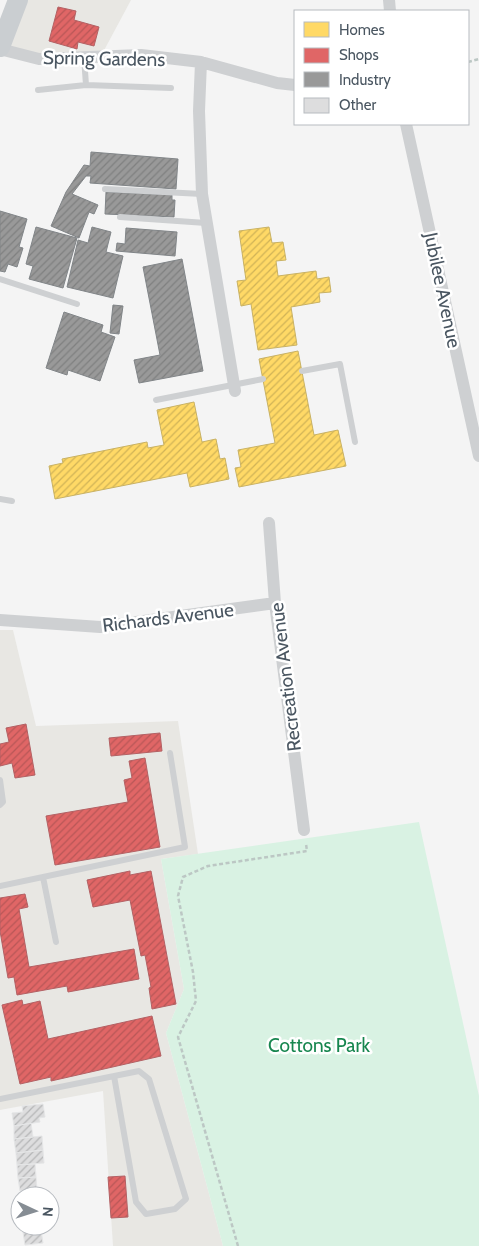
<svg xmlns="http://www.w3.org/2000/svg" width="479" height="1246" font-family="Cabin,sans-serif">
	<defs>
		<pattern id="homes-hatch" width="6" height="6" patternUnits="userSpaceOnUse" patternTransform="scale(1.25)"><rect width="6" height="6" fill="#ffd966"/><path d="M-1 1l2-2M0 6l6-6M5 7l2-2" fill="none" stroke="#d0b357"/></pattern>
		<pattern id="shops-hatch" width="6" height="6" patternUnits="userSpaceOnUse" patternTransform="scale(1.25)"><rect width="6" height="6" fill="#e06666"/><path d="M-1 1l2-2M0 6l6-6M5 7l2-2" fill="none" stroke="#b85757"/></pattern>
		<pattern id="industry-hatch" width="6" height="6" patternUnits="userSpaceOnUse" patternTransform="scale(1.25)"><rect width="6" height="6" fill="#999"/><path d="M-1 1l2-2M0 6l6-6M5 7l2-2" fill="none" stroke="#7f8080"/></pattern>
		<pattern id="building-hatch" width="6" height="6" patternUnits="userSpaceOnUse" patternTransform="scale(1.25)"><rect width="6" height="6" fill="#ddddde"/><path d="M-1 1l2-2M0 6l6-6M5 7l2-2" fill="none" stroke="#b5b6b7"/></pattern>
	</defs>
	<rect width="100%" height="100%" fill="#f4f4f4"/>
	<path fill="#e8e7e3" d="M18,0H131L101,56L39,59L0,49Z
		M0,630H13L36,726L178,721L198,854L161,859L184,989L166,1033L223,1246H113L103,1091L0,1110Z"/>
	<path fill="#d9f2e3" d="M419,822L479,1096V1246H223L166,1033L184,989L161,859Z"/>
	<path fill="url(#homes-hatch)" stroke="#c9b264" d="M269,227L272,243L283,242L286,260L276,261L278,276L316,271L317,279L329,277L331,292L319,293L320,302L291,307L297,345L258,350L251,304L241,306L237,281L246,280L239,231Z
		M298,351L314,435L338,430L346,466L239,487L235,468L241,467L238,450L275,443L259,359Z
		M194,402L202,442L216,439L220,459L225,458L229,479L190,487L187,473L55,499L49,466L63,463L62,459L147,442L148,448L164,445L157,410Z"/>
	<path fill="url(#shops-hatch)" stroke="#b36164" d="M58,7L76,11L74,20L99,27L94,46L78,42L77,49L49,41Z
		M26,724L35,775L15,778L12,763L0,766V744L9,742L6,728Z
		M160,733L162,751L111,756L109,738Z
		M145,758L160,847L55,865L46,816L128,802L124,780L132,778L129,761Z
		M130,871V875L151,871L176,1004L152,1009L149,988L151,987L145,955L141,956L130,900L93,907L87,880Z
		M25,894L28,907L19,909L29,967L134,949L139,979L68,992L67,986L17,995L14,977L8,978L0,931V898Z
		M22,1000L23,1005L40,1001L48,1039L152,1016L161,1056L51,1081V1077L20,1084L2,1005Z
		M125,1176L128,1217L111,1218L108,1177Z"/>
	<path fill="url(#industry-hatch)" stroke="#818588" d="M91,152L178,159L176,189L90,183L91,176H86L72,194L98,205L94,214L89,212L79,238L51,226L66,192L84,165L90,166Z
		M106,192L172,195V200H175L174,217L105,214Z
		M0,211L27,219L19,247L23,248L17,267L8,264L5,272L0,271Z
		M36,227L77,238L63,288L29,279L33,266L26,264Z
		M92,227L111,232L106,252L123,256L113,298L67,287L78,240L88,243Z
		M126,228L177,232L175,256L116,251L117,243L125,244Z
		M182,259L203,371L139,383L134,360L160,355L143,267Z
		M113,305L123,306L119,334L110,333Z
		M64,312L103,325L101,332L115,337L100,381L68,370L67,375L46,368Z"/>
	<path fill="url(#building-hatch)" stroke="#e5e6e7" d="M43,1104L45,1117L39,1118L40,1122L14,1126L12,1113L23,1112L22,1106Z
		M31,1123L33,1137L14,1139V1126Z
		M42,1136L43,1150L16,1153L14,1139Z
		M43,1150L44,1163L17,1165L16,1153Z
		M35,1164L36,1177L18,1178L17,1165Z
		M36,1177L37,1190L20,1191L18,1178Z
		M49,1191L50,1196H20V1193Z
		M23,1226H41V1230L23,1232Z
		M41,1230L43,1243L25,1245L23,1232Z"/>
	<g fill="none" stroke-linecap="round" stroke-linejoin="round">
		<path stroke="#bcc7c4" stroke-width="2.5" stroke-dasharray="4 2.5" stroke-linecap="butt" d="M468,62L479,59
			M238,1246L178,1037L196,1001L193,972L178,896L183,877L208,866L307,851L306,844"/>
		<path stroke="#ced0d2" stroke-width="6" d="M86,85L171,88
			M38,90L86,85L84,57
			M105,189L202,194
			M120,217L206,223
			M0,279L77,304
			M302,371L340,364L355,442
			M156,400L263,379
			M0,499L12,501
			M0,780L3,802L0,805
			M43,877L56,942
			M0,886L185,847L170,753
			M0,1099L139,1071L149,1079L186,1199L175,1209L146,1214L136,1202L114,1076"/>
		<path stroke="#ced0d2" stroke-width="12" d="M389,0L390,11
			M0,49L39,59L141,55L201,62L277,83L295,85
			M201,62L199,111L202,194L235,391
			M406,124L479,456
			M269,523L275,603L304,830
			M0,620L100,627L275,603"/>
		<path stroke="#caced1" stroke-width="20" d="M0,47L18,0"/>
	</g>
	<g text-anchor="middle" stroke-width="5" stroke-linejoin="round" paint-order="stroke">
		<g font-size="19" fill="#4a5661" stroke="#fff">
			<text transform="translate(104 58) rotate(1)" y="7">Spring Gardens</text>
			<text transform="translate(443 290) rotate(78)" y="7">Jubilee Avenue</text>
			<text transform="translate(168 617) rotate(-7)" y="7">Richards Avenue</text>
			<text transform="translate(285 677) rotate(-97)" y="7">Recreation Avenue</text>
		</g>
		<g font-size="19" fill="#17864f" stroke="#fff">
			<text x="319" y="1052">Cottons Park</text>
		</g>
	</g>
	<rect x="294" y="10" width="175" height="115" fill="#ffffff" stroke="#b7bbc0"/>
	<rect x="304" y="22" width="25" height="15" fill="#ffd966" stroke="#b7bbc0"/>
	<text x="339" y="35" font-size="15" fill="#4a5661">Homes</text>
	<rect x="304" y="48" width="25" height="15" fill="#e06666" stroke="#b7bbc0"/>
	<text x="339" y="60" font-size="15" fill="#4a5661">Shops</text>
	<rect x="304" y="72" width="25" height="15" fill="#999999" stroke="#b7bbc0"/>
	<text x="339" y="85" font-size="15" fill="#4a5661">Industry</text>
	<rect x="304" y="98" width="25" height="15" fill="#ddddde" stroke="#b7bbc0"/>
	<text x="339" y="110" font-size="15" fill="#4a5661">Other</text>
	<g transform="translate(35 1211) rotate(94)"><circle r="24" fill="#ffffff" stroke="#b7bbc0"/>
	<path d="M0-4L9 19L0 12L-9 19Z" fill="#868d94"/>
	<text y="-8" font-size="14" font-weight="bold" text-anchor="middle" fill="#4a5661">N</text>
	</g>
</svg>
